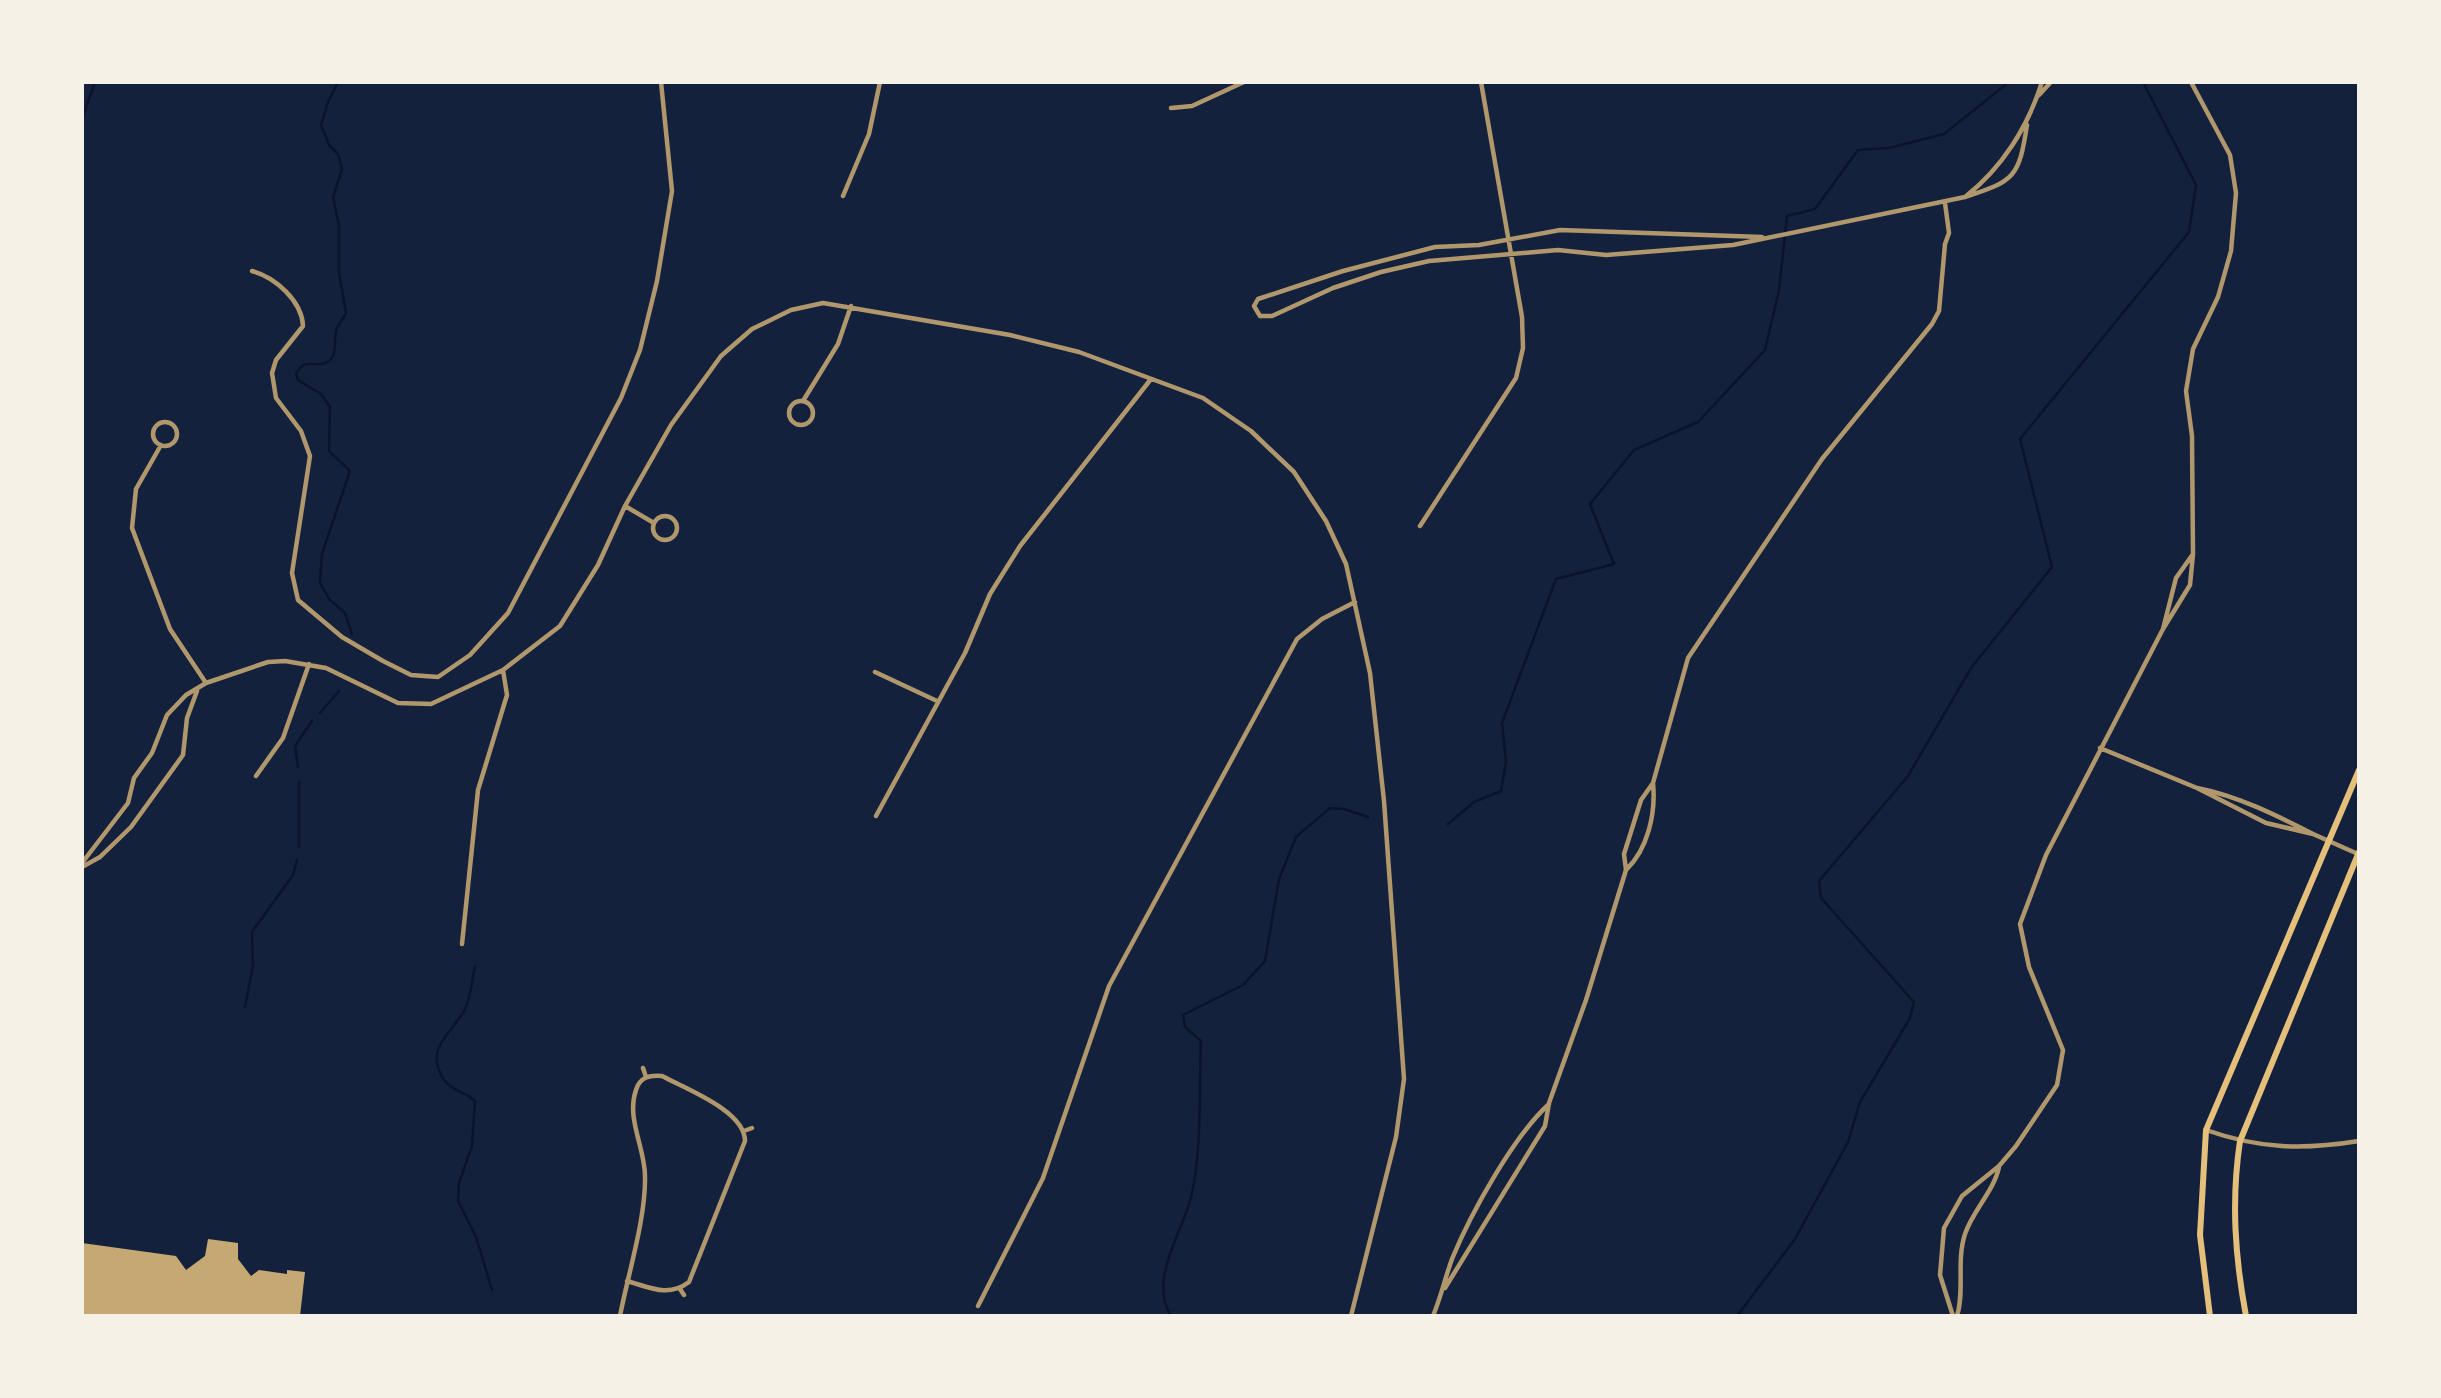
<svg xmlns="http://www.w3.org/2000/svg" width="2441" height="1398" font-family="Raleway,sans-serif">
	<rect width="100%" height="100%" fill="#14213d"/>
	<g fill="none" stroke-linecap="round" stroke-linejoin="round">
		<path stroke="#0b132b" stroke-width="2.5" d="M338,82L328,102L321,125L329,145L338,154L342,169L333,197L339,226V273L346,313C344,318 339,323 337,328C332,339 340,358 325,363C311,368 305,357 296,374L298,380L321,394L330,407L329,451L350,471L322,554L320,583L329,599L345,613L352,634
			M82,119L95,82
			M320,713L339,691
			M298,767L295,746L312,721
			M299,782V847
			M1448,824L1474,802L1501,791L1506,762L1502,723L1556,579L1614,564L1590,504L1634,450L1698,422L1765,350L1779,290L1787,216L1815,209L1858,150L1889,148L1944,134L2009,82
			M475,966C472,980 471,997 465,1009C452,1034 423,1048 444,1080C452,1091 466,1092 475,1101L472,1146L459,1183L458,1201L476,1237L492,1290
			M245,1007L253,965L252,932L293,875L297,860
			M1171,1316C1148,1279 1183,1232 1191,1197C1202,1155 1199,1086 1201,1041L1185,1027L1183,1015L1243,985L1265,961L1279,879L1296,837L1330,808L1344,809L1368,817
			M1737,1316L1795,1239L1848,1142L1860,1102L1910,1018L1914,1002L1821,898L1819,881L1908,776L1971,668L2052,567L2020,439L2189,232L2196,185L2143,82"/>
	</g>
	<path fill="#c6a872" d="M208,1239L238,1243V1259L251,1276L259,1270L287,1274V1270L305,1272L300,1316H82V1243L176,1256L186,1270L205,1256Z"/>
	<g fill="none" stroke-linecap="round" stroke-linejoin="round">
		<path stroke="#b1986c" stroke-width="4.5" d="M2191,82L2230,155L2236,193L2231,251L2218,297L2193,349L2186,391L2192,436L2193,554
			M2039,95L2051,82
			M1171,108L1192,106L1244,82
			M2027,125C2019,177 2015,181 1965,197C2002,168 2028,127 2042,82
			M843,196L869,134L880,82
			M1762,237L1560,230L1479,245L1435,247L1343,271L1258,299L1254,306L1260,316H1272L1333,288L1381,272L1429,261L1558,250L1606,255L1733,245L1965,197
			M252,271C275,277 302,301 303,326L276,360L272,373L276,398L301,431L310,456L292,573L298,600L342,637L383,661L411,675L438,677L470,655L508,613L621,398L640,350L657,281L672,191L661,82
			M803,401L838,344L851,306
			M789 413a12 12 0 1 1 24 0a12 12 0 1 1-24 0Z
			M153 434a12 12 0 1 1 24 0a12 12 0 1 1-24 0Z
			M161,445L136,489L132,528L170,629L206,683
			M625,506L654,523
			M653 528a12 12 0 1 1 24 0a12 12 0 1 1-24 0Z
			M1420,526L1516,378L1523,348L1522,317L1481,82
			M875,672L937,701
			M2100,748L2197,788L2266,823L2313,834C2276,815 2238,796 2197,788
			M256,776L283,738L309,664
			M876,816L965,653L990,594L1020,546L1151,379
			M2313,834L2358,854
			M82,863L128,803L134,778L152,753L167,715L186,695L206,683L268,662L285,661L326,668L398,703L431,704L503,670L560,626L598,565L625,506L671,425L721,356L752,329L791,310L823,303L1010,335L1079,352L1203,398L1251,431L1294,472L1326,521L1346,564L1370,673L1384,801L1404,1079L1396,1137L1351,1316
			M82,867L100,857L131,827L183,755L187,718L197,691
			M1626,870C1648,849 1656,813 1653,783
			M462,944L478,790L507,695L503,670
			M643,1068L646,1077
			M2206,1130C2260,1149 2303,1150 2359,1141
			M744,1131L752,1128
			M1445,1288L1545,1126L1549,1103L1586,1000L1626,870L1624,854L1641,800L1653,783L1688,658L1822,459L1932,324L1939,311L1945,244L1949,233L1945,203
			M680,1289L684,1295
			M978,1306L1043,1178L1109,986L1297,639L1322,619L1355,602
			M620,1316C628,1274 646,1218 645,1176C645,1148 626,1118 636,1090C640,1077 649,1075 662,1076C686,1089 745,1111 745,1141L689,1282C668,1298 649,1287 627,1281
			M1433,1316C1441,1297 1445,1278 1452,1259C1471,1213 1513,1137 1549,1104
			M1953,1316L1940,1275L1944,1228L1962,1196L1999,1166L2016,1146L2057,1085L2063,1050L2029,967L2020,924L2046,855L2163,629L2190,585L2193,554L2176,578L2163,629
			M1957,1316C1965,1291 1956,1261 1965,1234C1973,1210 1994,1191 1999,1167"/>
		<path stroke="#e5c07b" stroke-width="6" d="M2210,1316L2200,1235L2206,1130L2359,770
			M2246,1316C2235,1257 2231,1201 2240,1141L2359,852"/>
	</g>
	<rect width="2441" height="1398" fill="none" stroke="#f6f1e7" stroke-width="168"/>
</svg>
